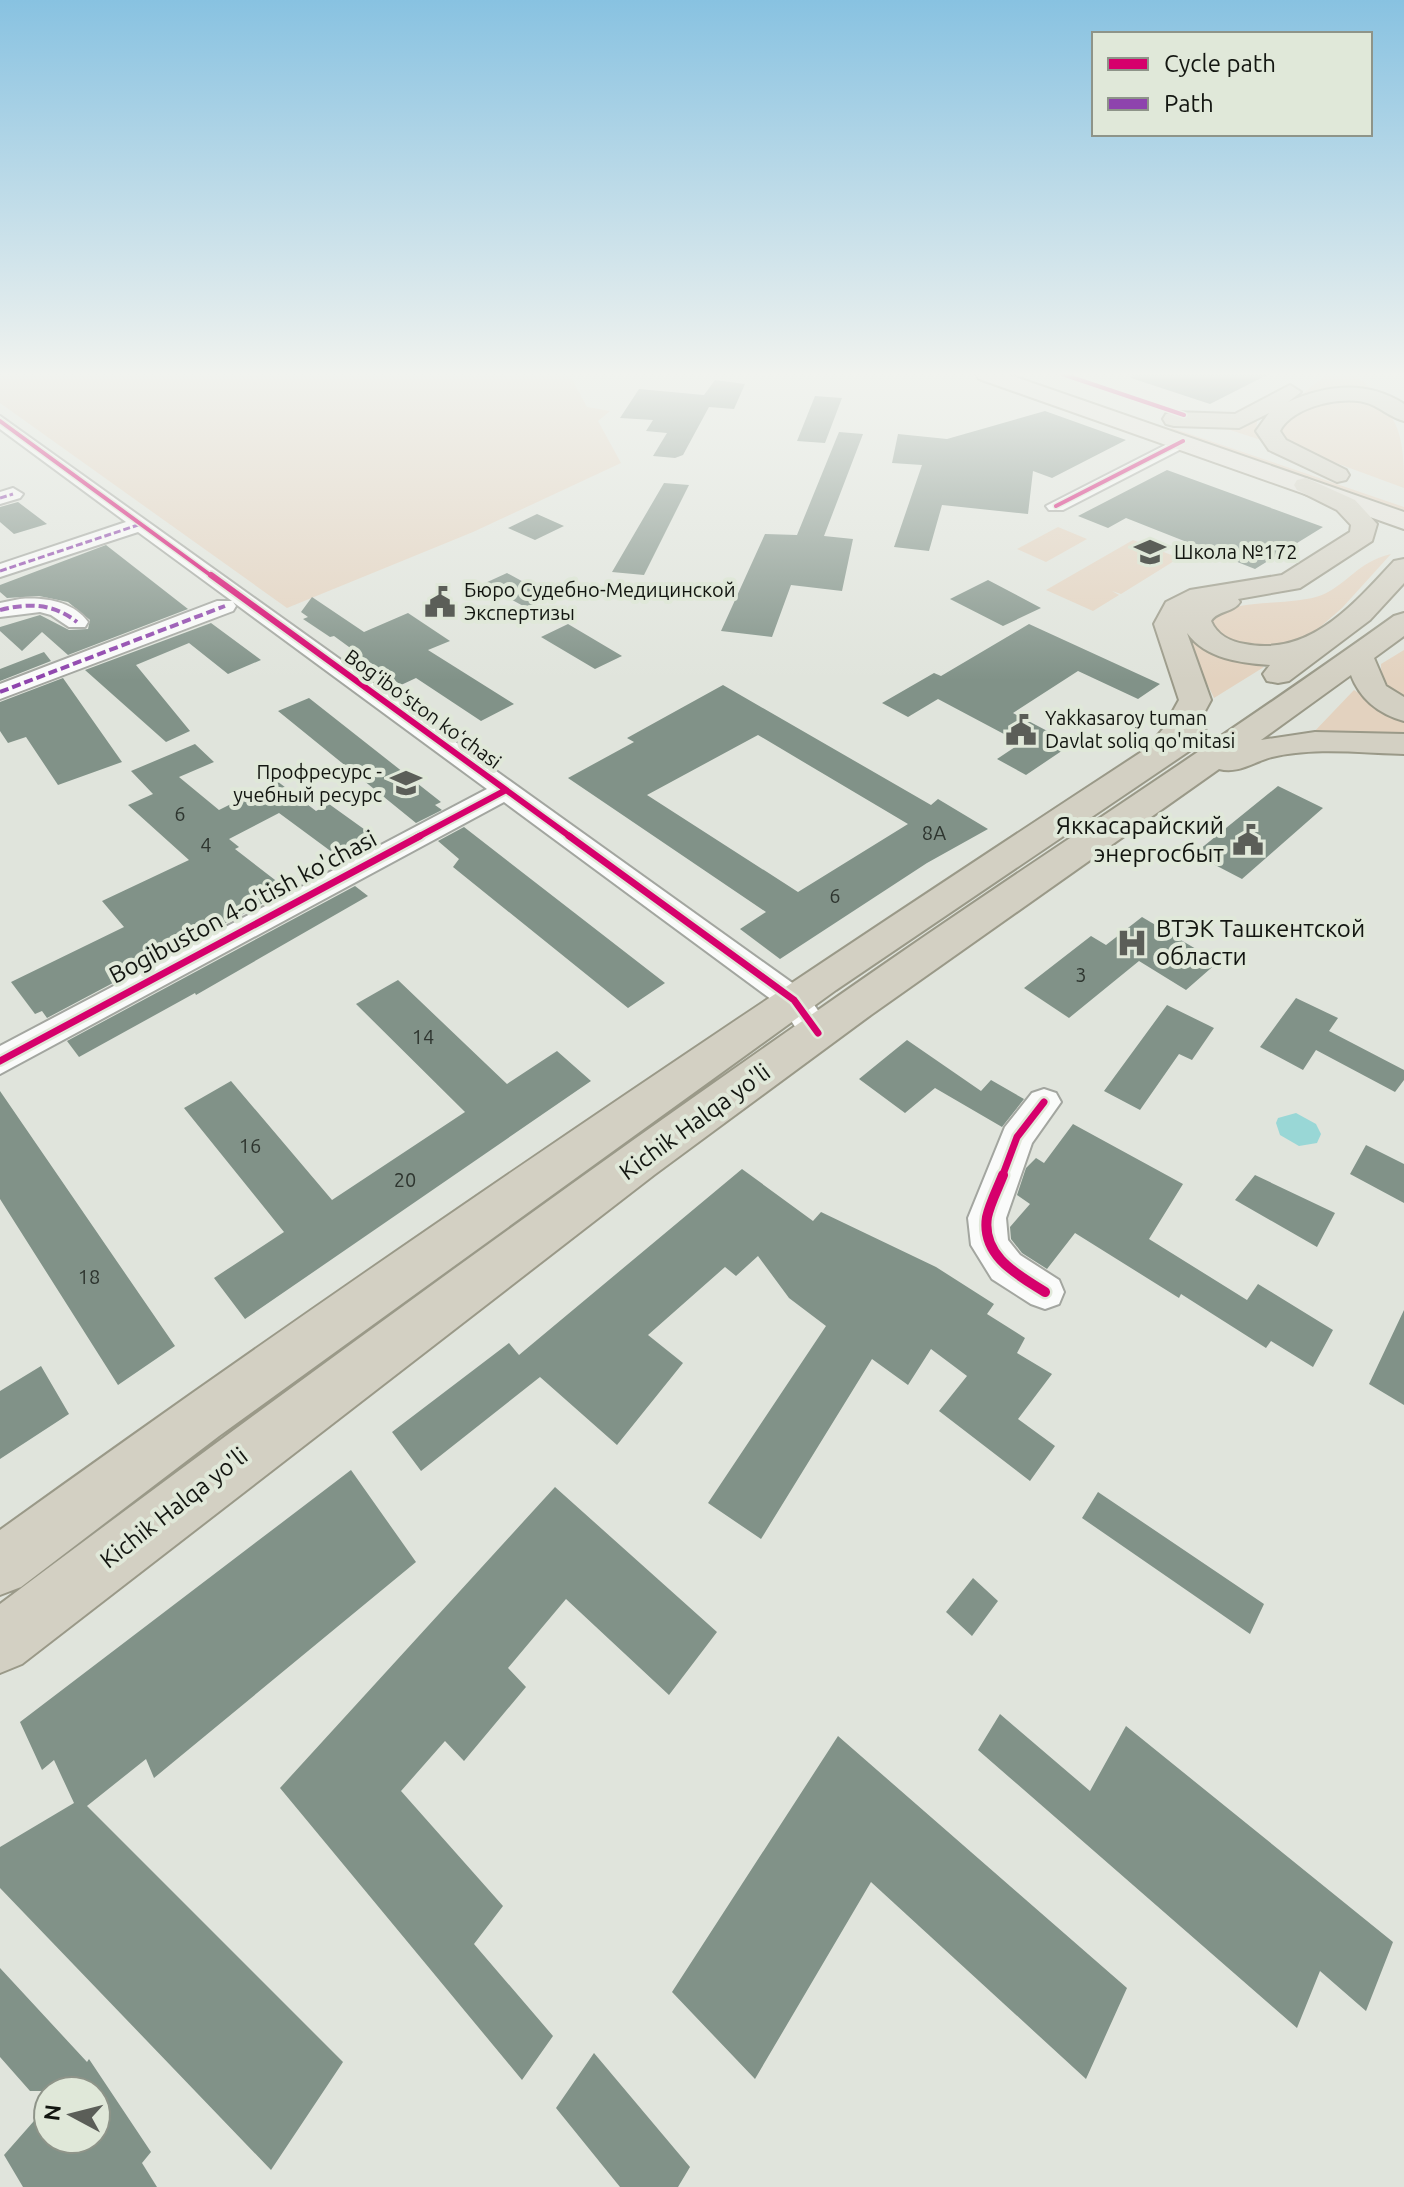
<svg xmlns="http://www.w3.org/2000/svg" width="1404" height="2187" font-family="Ubuntu,sans-serif">
	<rect width="100%" height="100%" fill="#e0e4dc"/>
	<path fill="#e3d2bf" d="M0,374H467L468,377L569,374L587,407L610,411L598,421L621,463L473,532L287,608L0,403Z
		M1327,374H1354L1374,391C1319,383 1303,396 1257,421L1256,433L1261,440L1221,427C1261,423 1297,400 1327,374Z
		M1331,399C1343,399 1359,397 1370,400C1404,413 1404,455 1404,488L1290,446L1280,432V424Z
		M1172,428L1404,507V511L1169,429Z
		M1058,527L1087,539L1046,562L1017,549Z
		M1133,540L1179,558L1121,594L1112,591L1119,595L1093,611L1046,590Z
		M1391,554L1342,608L1310,636L1273,649L1228,643L1207,621C1228,597 1292,607 1322,595C1349,583 1356,563 1391,554Z
		M1184,620L1223,655L1264,667L1214,698L1186,640Z
		M1404,650V706C1387,698 1381,681 1381,664Z
		M1354,690L1404,722V736L1311,735Z"/>
	<path fill="#99d7d6" d="M1296,1113L1316,1124L1321,1134L1317,1143L1299,1146L1280,1135L1276,1123L1278,1118Z"/>
	<path fill="#819288" fill-rule="evenodd" d="M1132,374H1269L1210,404L1131,378Z
		M715,380L745,384L734,409L709,407L683,455L675,458L653,456L667,433L646,431L653,420L620,418L639,389L704,395Z
		M815,396L842,398L825,443L797,441Z
		M1045,411L1126,440L1052,478L1033,471L1028,514L942,505L929,551L894,547L922,465L892,463L898,434L947,439Z
		M839,432L863,434L824,536L853,539L842,591L791,585L772,637L721,631L765,534L797,535Z
		M1167,470L1323,527L1255,569L1126,518L1108,528L1078,516Z
		M664,483L689,485L644,575L612,572Z
		M18,502L47,524L14,534L0,522V507Z
		M537,514L564,526L535,540L508,528Z
		M106,545L188,609L68,655L42,632L22,651L0,631V627L40,615L69,630L88,629L90,620L68,602L39,596L7,598L0,592V585Z
		M507,573L551,597L527,608L483,584Z
		M988,580L1041,608L1003,626L950,599Z
		M312,597L364,632L408,613L450,641L428,650L514,704L481,721L416,678L401,685L334,636L330,637L303,619L308,617L301,612Z
		M211,623L261,660L228,674L189,643L136,665L190,731L166,742L85,670Z
		M568,624L622,656L595,669L541,637Z
		M1029,624L1160,684L1138,699L1078,671L1013,713L1072,744L1026,775L997,759L1021,743L938,699L908,717L882,703L934,673L941,676Z
		M44,652L51,661L0,681V669Z
		M63,678L122,762L58,785L26,737L8,743L0,731V702Z
		M723,685L931,805L938,799L988,829L927,863L780,959L740,929L766,912L568,778L634,742L627,738ZM758,735L908,824L798,892L647,795Z
		M309,698L441,802L435,805L442,810L416,823L278,711Z
		M195,744L214,762L179,777L219,810L277,781L316,811L329,804L375,837L340,858L279,813L229,839L239,847L235,849L288,890L47,1018L42,1011L35,1014L11,982L124,927L102,901L189,860L128,805L153,794L131,771Z
		M1278,786L1323,808L1242,879L1194,854Z
		M464,827L665,983L628,1008L453,867L459,859L438,841Z
		M355,886L368,896L196,995L195,993L79,1057L67,1041Z
		M1142,917L1218,962L1186,990L1139,961L1069,1018L1024,988L1091,936L1106,945Z
		M398,980L507,1084L557,1051L591,1081L245,1319L214,1278L284,1232L184,1108L231,1081L332,1200L465,1112L356,1004Z
		M1296,998L1338,1018L1329,1031L1404,1070V1080L1395,1092L1316,1050L1303,1070L1260,1047Z
		M1167,1005L1214,1028L1192,1060L1179,1054L1140,1110L1104,1091Z
		M907,1040L981,1091L991,1080L1024,1099L1002,1127L935,1088L905,1113L859,1079Z
		M0,1091L175,1346L118,1385L0,1199Z
		M1073,1124L1183,1184L1149,1239L1247,1300L1258,1284L1333,1330L1313,1367L1271,1341L1266,1348L1181,1294L1179,1298L1075,1233L1047,1269L1022,1253L1011,1239L1010,1227L1030,1204L1017,1195L1026,1168L1036,1158L1044,1163Z
		M1366,1145L1404,1164V1203L1350,1174Z
		M742,1169L813,1221L821,1212L936,1267L994,1304L987,1314L1025,1338L1017,1353L1052,1374L1018,1419L1055,1446L1030,1481L939,1411L967,1376L931,1349L908,1385L872,1359L761,1539L708,1503L826,1326L789,1298L758,1256L736,1276L725,1267L648,1335L683,1363L617,1445L540,1377L421,1471L392,1432L509,1343L519,1355Z
		M1255,1175L1335,1213L1317,1247L1235,1200Z
		M1404,1310V1405L1369,1384Z
		M41,1366L69,1414L0,1459V1391Z
		M351,1470L416,1562L154,1778L146,1759L87,1806L343,2062L271,2170L0,1888V1847L74,1803L54,1760L42,1770L20,1722Z
		M555,1487L717,1632L669,1695L566,1599L508,1668L526,1687L464,1761L445,1741L401,1791L503,1906L474,1944L553,2036L522,2080L280,1788Z
		M1098,1492L1264,1604L1250,1634L1082,1518Z
		M973,1578L998,1601L972,1636L946,1612Z
		M1000,1714L1090,1791L1126,1726L1393,1942L1366,2011L1320,1971L1297,2028L978,1750Z
		M838,1736L1127,1988L1086,2079L871,1882L755,2079L672,1992Z
		M0,1968L87,2062L89,2059L151,2152L142,2163L157,2187H23L4,2155L48,2105V2139H96V2091H30L0,2057Z
		M594,2053L690,2167L678,2187H620L556,2108Z"/>
	<g fill="none" stroke-linecap="round" stroke-linejoin="round">
		<defs>
			<path id="minor" d="M0,416L805,992L834,1033L830,1042C804,1049 796,1027 783,1008L504,802L0,1074V1046L487,789L233,602L236,606L233,611L0,699V684L217,601H232L138,532L0,577V564L126,522L0,429Z
				M1183,436L1192,441L1189,445L1063,510H1049L1046,506Z
				M13,488L23,494L20,498L0,504V492Z
				M20,599C44,597 73,601 88,622L85,627H69L51,615L40,612L0,617V603Z
				M1044,1089L1056,1093L1061,1102L1032,1143L1006,1218L1008,1240L1020,1255L1059,1280L1064,1292L1059,1304L1045,1309L1031,1304L992,1279L971,1245L968,1218L1005,1127L1032,1093Z"/>
			<path id="major" d="M976,374H1007L1404,512V529L979,379Z"/>
			<path id="highway" d="M1290,385L1301,392L1288,402C1326,385 1367,380 1404,404V421C1392,418 1382,409 1370,404C1346,394 1292,406 1280,431L1286,440L1346,470L1349,475L1346,480L1337,482L1269,450L1256,431L1269,413L1239,428L1174,426L1166,424L1163,419L1166,414L1174,412L1235,414Z
				M1306,478L1355,500L1377,524L1372,541L1300,588L1238,599L1240,602C1233,613 1218,610 1211,621C1217,635 1231,642 1245,644C1310,657 1354,604 1394,561L1404,559V583L1370,620L1289,681L1278,683L1267,681L1263,674L1270,665C1241,663 1206,659 1187,633L1211,700L1197,726L1204,727L1208,734L1204,741L836,990L219,1436L21,1587L0,1595V1530C375,1260 759,1002 1146,749L1163,729L1179,700L1154,624L1166,602L1190,590L1282,575L1350,532L1351,525L1337,510L1297,490L1294,485L1297,480Z
				M1404,613V636L1374,658L1386,686L1404,697V721C1379,714 1360,699 1351,675L1261,740L1315,732L1404,734V754C1361,753 1315,747 1272,757C1253,762 1239,774 1219,769L868,1017L654,1175L22,1664L0,1673V1604C275,1398 552,1195 834,999C1019,869 1210,748 1394,616Z"/>
		</defs>
		<use href="#minor" stroke="#a3a6a0" stroke-width="4"/>
		<use href="#major" stroke="#9a9988" stroke-width="4"/>
		<use href="#highway" stroke="#9a9988" stroke-width="4"/>
		<use href="#minor" fill="#fafbfa" fill-rule="evenodd"/>
		<use href="#major" fill="#e3e1d9" fill-rule="evenodd"/>
		<use href="#highway" fill="#d3d0c3" fill-rule="evenodd"/>
		<path stroke="#8e44ad" stroke-width="3" stroke-dasharray="7 3" stroke-linecap="butt" d="M0,498L13,494
			M0,571L141,524"/>
		<path stroke="#8e44ad" stroke-width="4" stroke-dasharray="9 4" stroke-linecap="butt" d="M0,610C28,603 53,603 77,622
			M0,692L225,606"/>
		<defs>
			<path id="cycleway-far3" d="M1062,374L1184,415
				M0,421L213,577
				M1056,506L1183,441"/>
			<path id="cycleway-far2" d="M211,575L572,838
				M416,838L506,790"/>
			<path id="cycleway-far1" d="M569,836L794,1000L818,1033
				M0,1061L420,836
				M1002,1177L1017,1137L1044,1102"/>
			<path id="cycleway" d="M1003,1175C998,1188 990,1203 987,1217C981,1256 1018,1275 1045,1292"/>
		</defs>
		<use href="#cycleway-far3" stroke="#e0e8d9" stroke-width="7"/>
		<use href="#cycleway-far2" stroke="#e0e8d9" stroke-width="10"/>
		<use href="#cycleway-far1" stroke="#e0e8d9" stroke-width="12"/>
		<use href="#cycleway" stroke="#e0e8d9" stroke-width="15"/>
		<use href="#cycleway-far3" stroke="#d6006c" stroke-width="4"/>
		<use href="#cycleway-far2" stroke="#d6006c" stroke-width="6"/>
		<use href="#cycleway-far1" stroke="#d6006c" stroke-width="7"/>
		<use href="#cycleway" stroke="#d6006c" stroke-width="10"/>
	</g>
	<linearGradient id="sky" x2="0" y2="1"><stop stop-color="#88c2e1"/><stop offset="0.55" stop-color="#f1f3ef"/><stop offset="1" stop-color="#f1f3ef" stop-opacity="0"/></linearGradient>
	<rect width="1404" height="680" fill="url(#sky)"/>
	<defs>
		<symbol id="school-bare" viewBox="-9 -9 18 18"><path d="M0-5L7-2L0 1L-7-2ZM-4 1L0 2.5L4 1V4Q0 6-4 4Z" fill="#5b5e58" stroke="#e0e8d9" stroke-width="2.5" paint-order="stroke"/></symbol>
		<symbol id="civic-bare" viewBox="-9 -9 18 18"><path d="M-.6-6.5H3V-4.5H.6V-3L4-1V1h2V6H-6V1h2V-1L-.6-3ZM-1.2 2.5V6h2.4V2.5Z" fill="#5b5e58" stroke="#e0e8d9" stroke-width="2.5" paint-order="stroke"/></symbol>
		<symbol id="hospital-bare" viewBox="-9 -9 18 18"><path d="M-5-5h3v3.5h4V-5h3V5h-3V1.5h-4V5h-3Z" fill="#5b5e58" stroke="#e0e8d9" stroke-width="2.5" paint-order="stroke"/></symbol>
	</defs>
	<g fill-rule="evenodd">
		<use href="#school-bare" x="1128" y="530" width="44" height="44"/>
		<use href="#civic-bare" x="418" y="580" width="44" height="44"/>
		<use href="#civic-bare" x="999" y="708" width="44" height="44"/>
		<use href="#school-bare" x="384" y="761" width="44" height="44"/>
		<use href="#civic-bare" x="1226" y="818" width="44" height="44"/>
		<use href="#hospital-bare" x="1110" y="921" width="44" height="44"/>
	</g>
	<g text-anchor="middle" stroke-width="8" stroke-linejoin="round" paint-order="stroke">
		<g font-size="20" fill="#131611" stroke="#e0e8d9" text-anchor="start">
			<text x="1174" y="559">Школа №172</text>
			<text x="464" y="597">Бюро Судебно-Медицинской<tspan x="464" dy="23">Экспертизы</tspan></text>
			<text x="1045" y="725">Yakkasaroy tuman<tspan x="1045" dy="23">Davlat soliq qo'mitasi</tspan></text>
			<text x="382" y="779" text-anchor="end">Профресурс -<tspan x="382" dy="23">учебный ресурс</tspan></text>
		</g>
		<g font-size="20" fill="#131611" stroke="#e0e8d9">
			<text transform="translate(423 709) rotate(36)" y="7">Bogʻiboʻston koʻchasi</text>
		</g>
		<g font-size="20" fill="#2e352f">
			<text x="180" y="821">6</text>
			<text x="934" y="840">8A</text>
			<text x="206" y="852">4</text>
			<text x="835" y="903">6</text>
			<text x="1081" y="982">3</text>
			<text x="423" y="1044">14</text>
			<text x="250" y="1153">16</text>
			<text x="405" y="1187">20</text>
			<text x="89" y="1284">18</text>
		</g>
		<g font-size="24" fill="#131611" stroke="#e0e8d9" text-anchor="end">
			<text x="1224" y="834">Яккасарайский<tspan x="1224" dy="28">энергосбыт</tspan></text>
			<text x="1156" y="937" text-anchor="start">ВТЭК Ташкентской<tspan x="1156" dy="28">области</tspan></text>
		</g>
		<g font-size="24" fill="#131611" stroke="#e0e8d9">
			<text transform="translate(243 907) rotate(-28)" y="8">Bogibuston 4-o'tish ko'chasi</text>
			<text transform="translate(695 1122) rotate(-36)" y="8">Kichik Halqa yo'li</text>
			<text transform="translate(174 1508) rotate(-38)" y="8">Kichik Halqa yo'li</text>
		</g>
	</g>
	<rect x="1092" y="32" width="280" height="104" fill="#e0e8d9" stroke="#8e9489" stroke-width="2"/>
	<rect x="1108" y="58" width="40" height="12" fill="#d6006c" stroke="#8e9489" stroke-width="2"/>
	<text x="1164" y="72" font-size="24" fill="#131611">Cycle path</text>
	<rect x="1108" y="98" width="40" height="12" fill="#8e44ad" stroke="#8e9489" stroke-width="2"/>
	<text x="1164" y="112" font-size="24" fill="#131611">Path</text>
	<g transform="translate(72 2115) rotate(277)"><circle r="38" fill="#e0e8d9" stroke="#8e9489" stroke-width="2"/>
	<path d="M0-6L14 30L0 20L-14 30Z" fill="#5b5e58"/>
	<text y="-12" font-size="22" font-weight="bold" text-anchor="middle" fill="#131611">N</text>
	</g>
</svg>
